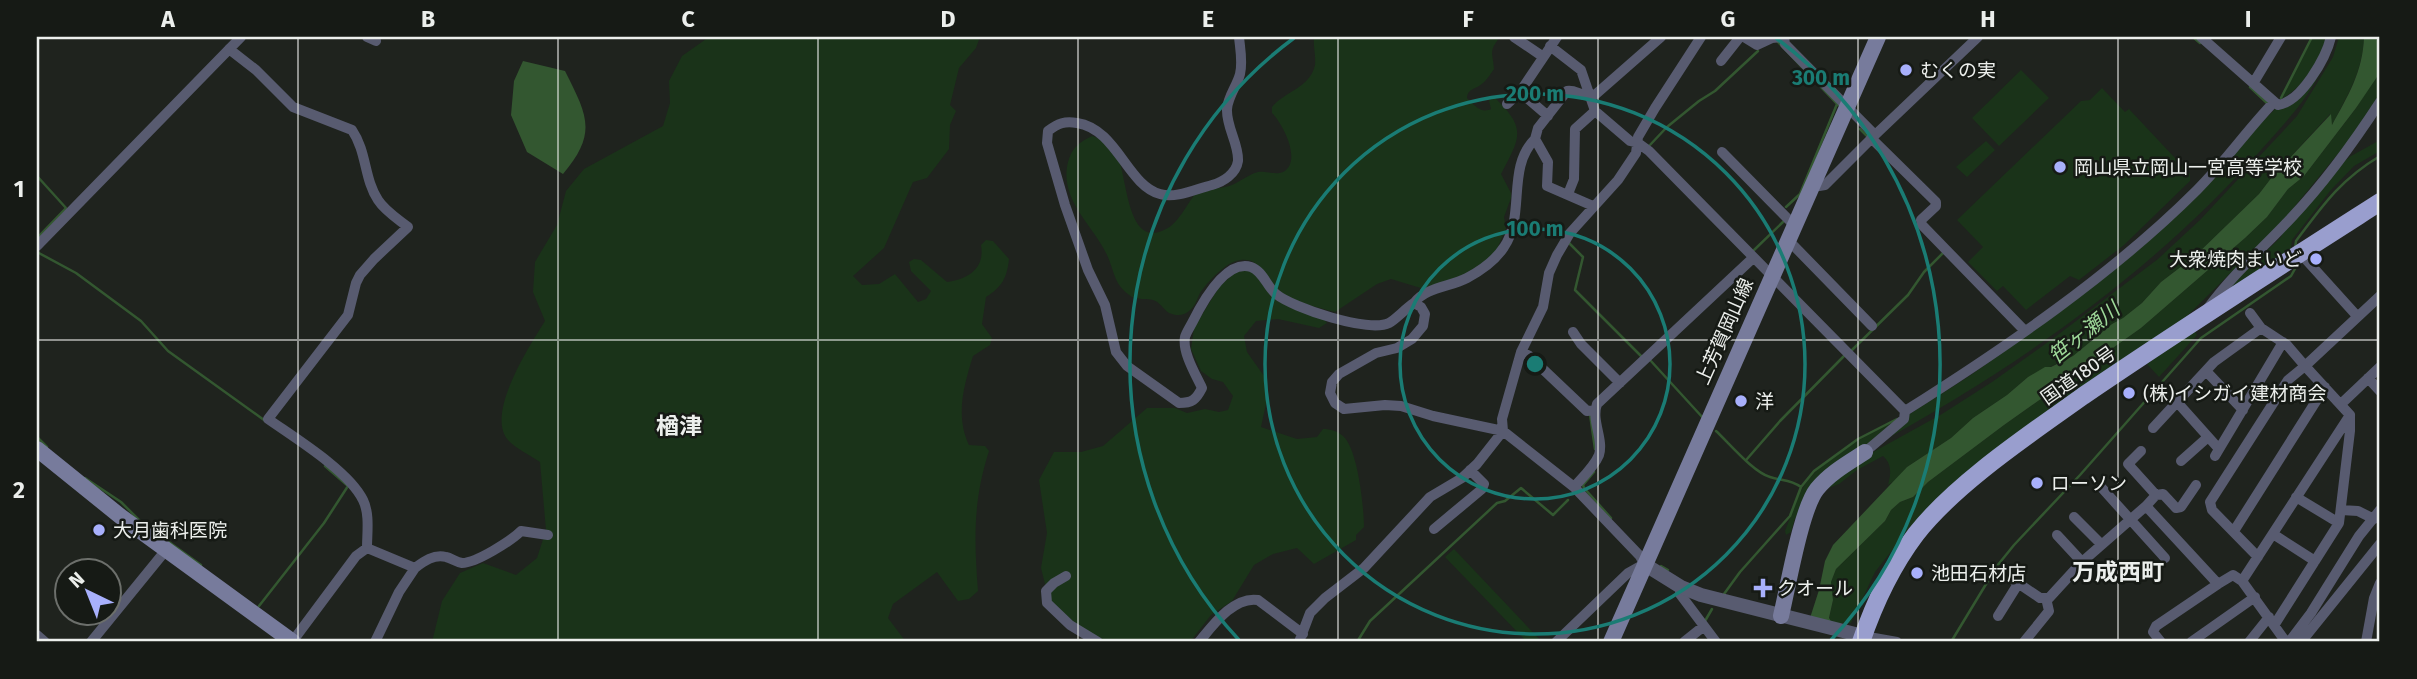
<svg xmlns="http://www.w3.org/2000/svg" width="2417" height="679" font-family="'Fira Sans','Noto Sans JP',sans-serif">
	<rect width="100%" height="100%" fill="#1f231e"/>
	<path fill="#1a3319" d="M709,37H980L976,48L959,68L950,105L956,111L950,125L949,149L927,178L913,182L884,248L853,276L862,285L879,284L895,274L918,302L926,299L931,291L911,271L909,262L914,259L921,260L947,282C969,279 985,268 981,245L986,240L993,241L1009,259C1007,278 1002,287 986,297L982,324L992,338L990,345L973,356C964,385 955,416 969,445L985,446L989,451C973,501 974,539 978,591L969,599L958,601L937,572L893,604L888,618L906,642H432L442,601L460,573L483,563L516,575L537,558L546,530L540,462C530,455 516,449 508,440C485,414 530,345 545,321L533,292L535,262L557,225L566,191L584,169L663,126L670,103L669,81L682,56Z
		M1314,37H1500C1488,52 1493,53 1494,69C1491,73 1487,80 1483,83C1475,90 1468,88 1467,98C1474,105 1481,114 1491,109L1489,101L1493,96C1528,129 1520,137 1501,174L1511,193V198L1504,217L1506,228L1497,249L1489,259L1463,275L1424,289L1391,279L1377,284L1335,312C1316,307 1297,303 1280,292C1264,281 1262,254 1236,261C1223,265 1207,283 1200,293C1197,299 1195,307 1189,311C1184,316 1176,316 1169,313C1163,309 1160,302 1153,300C1143,297 1137,302 1128,294C1113,283 1114,268 1106,253C1091,223 1059,199 1068,162C1072,148 1078,143 1092,136C1102,139 1111,147 1117,156C1128,175 1126,251 1166,229C1179,223 1187,203 1197,192C1207,188 1219,189 1229,186C1239,183 1247,175 1258,172C1267,171 1277,176 1285,171C1301,159 1283,124 1272,113V107C1285,91 1310,88 1315,65C1316,56 1313,46 1314,37Z
		M2313,37H2327C2318,63 2306,84 2282,99Z
		M2339,37H2364C2363,71 2347,96 2332,125L2330,114L2272,177L2259,194L2195,256L2161,282L2142,303L2123,318L2112,324L2073,356L2028,377L2007,395L1973,418L1951,438L1907,467L1896,480L1888,485C1891,474 1892,464 1883,456L1857,470L1839,484L1826,489L1866,456L1942,414L1992,382L2055,337L2158,259L2200,220L2297,116L2333,57Z
		M2324,65C2310,97 2285,123 2261,150C2154,271 2017,368 1875,445L1908,415L1968,377L2025,337L2134,253L2275,109Z
		M2380,69V93L2349,140L2281,223L2184,319L1911,526L1875,572L1851,623H1832L1829,619L1833,600L1831,582L1836,569L1885,521L1891,510L1900,502L1913,497L1928,482L2004,425L2141,328L2245,238L2267,217L2288,189L2304,176L2356,108Z
		M2021,70L2049,98L1999,146L1972,118Z
		M2102,88L2125,112L2129,109L2190,174V181L2124,245L2079,280L2070,276L2026,310L2003,286L1997,291L1968,262L1983,247L1957,220L2081,101L2090,100Z
		M2380,140V151L2354,166L2330,191L2292,240L2290,254L2224,292L2281,237L2283,231L2338,166L2351,156Z
		M1986,141L1995,150L1967,177L1956,167Z
		M1249,270L1259,276L1267,289L1322,317L1327,323L1319,328L1278,319L1256,321L1244,336L1247,352L1264,376L1267,399L1261,427L1297,439L1317,437L1323,429C1331,429 1337,431 1343,436C1358,449 1364,508 1364,527L1356,535V540L1314,564L1297,548L1273,554L1254,565L1232,601L1211,615L1190,642H1104L1072,622L1049,600L1041,568L1047,533L1039,480L1054,452H1081L1103,446L1147,408H1175L1187,413L1205,409L1219,412L1228,410L1233,396L1223,382L1212,379L1201,371L1191,349L1194,328L1219,287L1237,271Z
		M2195,331L2197,335L2159,377L2147,364Z
		M1897,420L1798,517L1795,518L1791,532L1786,535L1785,531C1791,517 1795,499 1804,486C1825,455 1864,437 1897,420Z
		M1454,549L1542,642H1527L1445,557Z"/>
	<path fill="#335730" d="M2364,37H2375L2380,46L2379,74L2356,108L2304,176L2288,189L2267,217L2245,238L2141,328L2004,425L1928,482L1913,497L1900,502L1891,510L1885,521L1836,569L1831,582L1833,600L1829,618L1832,623L1810,618L1819,590L1825,561L1833,545L1907,467L1951,438L1973,418L2007,395L2028,377L2045,367H2051L2073,356L2112,324L2123,318L2142,303L2161,282L2195,256L2259,194L2272,177L2331,114L2332,125C2348,96 2363,71 2364,37Z
		M523,61L565,71C587,115 598,133 563,174L527,152L511,115L514,81Z"/>
	<g fill="none" stroke-linecap="round" stroke-linejoin="round">
		<path stroke="#335730" stroke-width="2.5" d="M2193,37L2200,43
			M1777,41L1838,105
			M2250,87L2268,104
			M2281,98L2312,37
			M1860,129L1867,136
			M1649,146L1667,127L1699,101L1715,91L1758,51
			M37,176L66,208L37,238
			M1786,207L1800,194L1837,104
			M1569,243L1583,257L1575,290L1641,356
			M2295,249L2296,241C2323,205 2340,180 2380,156
			M37,252L76,273L141,321L168,351L264,420
			M1752,252L1784,221
			M1852,350L1908,295L1924,272L1943,253
			M1650,360L1704,419
			M1590,414L1595,449
			M1716,431C1729,443 1753,472 1770,477C1782,481 1790,479 1801,487
			M37,437L47,447
			M1747,459L1780,421L1844,356
			M1594,472L1583,485L1584,488L1611,518
			M85,478L121,502L141,522L201,565
			M1661,566L1668,570
			M1724,594L1740,572L1790,516L1801,487L1814,471L1858,439L1897,419
			M259,606L324,523L348,486L325,466
			M1705,621L1712,609
			M1357,642L1370,621L1497,503L1505,501L1521,488L1553,515L1568,500
			M1951,642L1997,566L2014,545L2080,475L2201,338L2291,276L2296,267"/>
		<path stroke="#585b70" stroke-width="10" d="M367,37L376,41
			M1239,37C1240,48 1243,62 1240,74C1237,86 1228,96 1227,109C1226,127 1239,144 1238,161C1236,174 1223,182 1212,185C1196,189 1175,199 1160,194C1127,185 1117,129 1077,123C1065,121 1058,123 1048,131L1047,143L1065,205L1088,270L1105,305L1116,352L1127,366L1179,403C1192,403 1196,400 1202,388C1196,375 1182,352 1185,337C1186,333 1190,327 1192,323C1201,305 1225,259 1251,267C1263,271 1267,287 1276,294C1293,308 1369,333 1389,323C1395,320 1405,309 1414,303L1421,307L1425,314L1423,326L1412,339L1397,348L1376,353L1339,374L1332,382L1330,393L1335,403L1344,409L1385,405L1401,406L1433,416L1503,431L1574,487L1640,556L1644,564L1628,573L1556,642
			M1514,37L1542,56
			M1744,37L1757,45L1772,38L1784,37
			M1784,37L1785,44L1875,135L1978,37
			M2201,37L2278,105C2301,102 2326,58 2331,37
			M1550,46L1581,70L1595,111L1630,141L1638,143L1649,151L1905,411L1904,419L1865,452
			M229,49L256,70L293,107L352,130C367,152 364,179 378,200C385,211 398,219 408,227L374,259L360,275L356,283L348,315L268,419C295,438 349,471 363,500C370,514 367,533 367,548L415,568L399,592L375,642
			M1721,61L1740,37
			M2254,82L2281,37
			M1520,92L1548,116
			M1507,104L1520,92L1557,37
			M1871,138L1936,202V206L1921,220L1922,225L2024,330
			M1722,152L1794,225
			M1814,183L1819,186L1825,185L1875,135
			M1568,194L1574,179L1575,129L1595,111
			M1593,206L1547,186L1548,162L1535,139L1538,128L1567,91C1577,89 1582,99 1596,94L1661,37
			M1786,243L1793,245L1872,326
			M37,246L241,37
			M2300,253L2357,316
			M1414,303C1426,287 1450,287 1467,278C1482,270 1495,261 1504,247C1526,215 1506,168 1535,139
			M2208,308C2233,274 2263,248 2292,217C2325,182 2354,142 2380,102
			M2250,313L2261,328L2287,345L2305,366L2288,380L2210,502L2212,510L2258,557
			M1573,332L1581,344L1620,383
			M1521,352L1528,355L1587,411L1595,410
			M2206,371L2243,410
			M2368,378L2380,391
			M2177,402L2219,449
			M2341,404L2380,367
			M1905,411C2005,348 2113,274 2197,190C2225,162 2247,130 2274,102
			M2153,428L2214,362L2261,328
			M2141,451L2128,464L2156,495L2146,506
			M2215,456L2283,342
			M2181,461L2208,437
			M1574,487C1582,478 1594,467 1599,455C1604,439 1591,421 1597,404L1753,258
			M2101,487L2165,558
			M2156,495L2163,494L2176,508L2181,507L2196,485
			M2296,497L2339,523
			M2341,510L2358,511L2374,519
			M2074,517L2101,544
			M1434,529L1482,489L1484,484L1470,470
			M2234,531L2325,387
			M2273,534L2315,561
			M2057,535L2082,562
			M415,568C424,561 434,554 446,557C451,558 456,562 462,563C476,563 511,541 521,531L548,535
			M1066,576L1054,583L1046,591L1047,603L1070,625L1098,642
			M2012,579L2040,598H2049L2082,562L2146,506L2218,584L2233,575L2242,581
			M1681,587L1680,594L1716,642
			M1998,616L2018,584
			M2275,624L2339,523L2350,431V415
			M37,635L45,642
			M1863,636L1897,642
			M91,642L166,550
			M292,642L356,556L367,548
			M1199,642C1213,625 1234,596 1258,600L1303,634
			M1299,642L1310,613L1325,598L1364,568L1430,497L1462,478L1477,464L1503,431L1502,419L1521,352L1543,307L1549,273L1557,255L1570,233L1618,180L1636,153L1638,137L1655,108L1701,37
			M1684,642L1704,626
			M2024,642L2049,611L2046,598
			M2161,642L2153,632L2156,626L2218,584
			M2191,642L2255,597
			M2249,642L2269,617
			M2286,642L2242,581L2350,415L2305,366L2380,296
			M2289,642L2311,613L2359,536L2380,510
			M2301,642L2380,544
			M2366,642L2374,598L2380,583"/>
		<path stroke="#585b70" stroke-width="14" d="M1644,564L1681,587L1701,595L1863,636"/>
		<path stroke="#777b9c" stroke-width="16" d="M37,449L120,516L293,642
			M1781,616C1788,587 1801,509 1817,489C1830,473 1848,463 1865,452
			M1611,642L1878,37"/>
		<path stroke="#999ece" stroke-width="18" d="M1861,642C1874,604 1891,567 1916,534C1956,483 2030,434 2083,396C2181,329 2280,266 2380,202"/>
	</g>
	<path fill="none" stroke="#ecefec" stroke-width="2" stroke-opacity="0.55" d="M298,37V642M558,37V642M818,37V642M1078,37V642M1338,37V642M1598,37V642M1858,37V642M2118,37V642M37,340H2380"/>
	<g fill="none" stroke="#1a7c74" stroke-width="3.5">
		<circle cx="1535" cy="364" r="135"/>
		<circle cx="1535" cy="364" r="270"/>
		<path d="M1239 640A405 405 0 0 1 1294 38M1776 38A405 405 0 0 1 1831 640"/>
	</g>
	<g fill="#a8b0fc" stroke="#161a15" stroke-width="2.5">
		<circle cx="1906" cy="70" r="7"/>
		<circle cx="2060" cy="167" r="7"/>
		<circle cx="2316" cy="259" r="7"/>
		<circle cx="2129" cy="393" r="7"/>
		<circle cx="1741" cy="401" r="7"/>
		<circle cx="2037" cy="483" r="7"/>
		<circle cx="99" cy="530" r="7"/>
		<circle cx="1917" cy="573" r="7"/>
		<path d="M1759.5 577.5h7v7h7v7h-7v7h-7v-7h-7v-7h7z"/>
	</g>
	<g text-anchor="middle" stroke-width="5" stroke-linejoin="round" paint-order="stroke">
		<g font-size="19" fill="#ecefec" stroke="#161a15" text-anchor="start">
			<text x="1920" y="77">むくの実</text>
			<text x="2074" y="174">岡山県立岡山一宮高等学校</text>
			<text x="2302" y="266" text-anchor="end">大衆焼肉まいど</text>
			<text x="2143" y="400">(株)イシガイ建材商会</text>
			<text x="1755" y="408">洋</text>
			<text x="2051" y="490">ローソン</text>
			<text x="113" y="537">大月歯科医院</text>
			<text x="1931" y="580">池田石材店</text>
			<text x="1777" y="595">クオール</text>
		</g>
		<g font-size="19" fill="#ecefec" stroke="#161a15">
			<text transform="translate(1724 331) rotate(-66)" y="7">上芳賀岡山線</text>
			<text transform="translate(2078 375) rotate(-35)" y="7">国道180号</text>
		</g>
		<g font-size="21" font-style="italic" fill="#9dd798" stroke="#161a15">
			<text transform="translate(2084 333) rotate(-39)" y="7">笹ヶ瀬川</text>
		</g>
		<g font-size="23" font-weight="bold" fill="#ecefec" stroke="#161a15">
			<text x="679" y="434">楢津</text>
			<text x="2118" y="580">万成西町</text>
		</g>
	</g>
	<circle cx="1535" cy="364" r="10" fill="#1a7c74" stroke="#161a15" stroke-width="3.5"/>
	<g font-size="21" text-anchor="middle" font-weight="bold" fill="#1a7c74" stroke="#161a15" stroke-width="5" stroke-linejoin="round" paint-order="stroke">
		<text x="1821" y="85">300 m</text>
		<text x="1535" y="101">200 m</text>
		<text x="1535" y="236">100 m</text>
	</g>
	<rect width="2417" height="679" fill="none" stroke="#161a15" stroke-width="77"/>
	<g transform="translate(88 592) rotate(317)"><circle r="33" fill="#161a15" stroke="#6c6f6b" stroke-width="2"/>
	<path d="M0-5L12 26L0 18L-12 26Z" fill="#a8b0fc"/>
	<text y="-10" font-size="19" font-weight="bold" text-anchor="middle" fill="#ecefec">N</text>
	</g>
	<rect x="38" y="38" width="2340" height="602" fill="none" stroke="#ecefec" stroke-width="2.5"/>
	<g font-size="23" text-anchor="middle" font-weight="bold" fill="#ecefec">
		<text x="168" y="27">A</text>
		<text x="428" y="27">B</text>
		<text x="688" y="27">C</text>
		<text x="948" y="27">D</text>
		<text x="1208" y="27">E</text>
		<text x="1468" y="27">F</text>
		<text x="1728" y="27">G</text>
		<text x="1988" y="27">H</text>
		<text x="2248" y="27">I</text>
		<text x="19" y="197">1</text>
		<text x="19" y="498">2</text>
	</g>
</svg>
